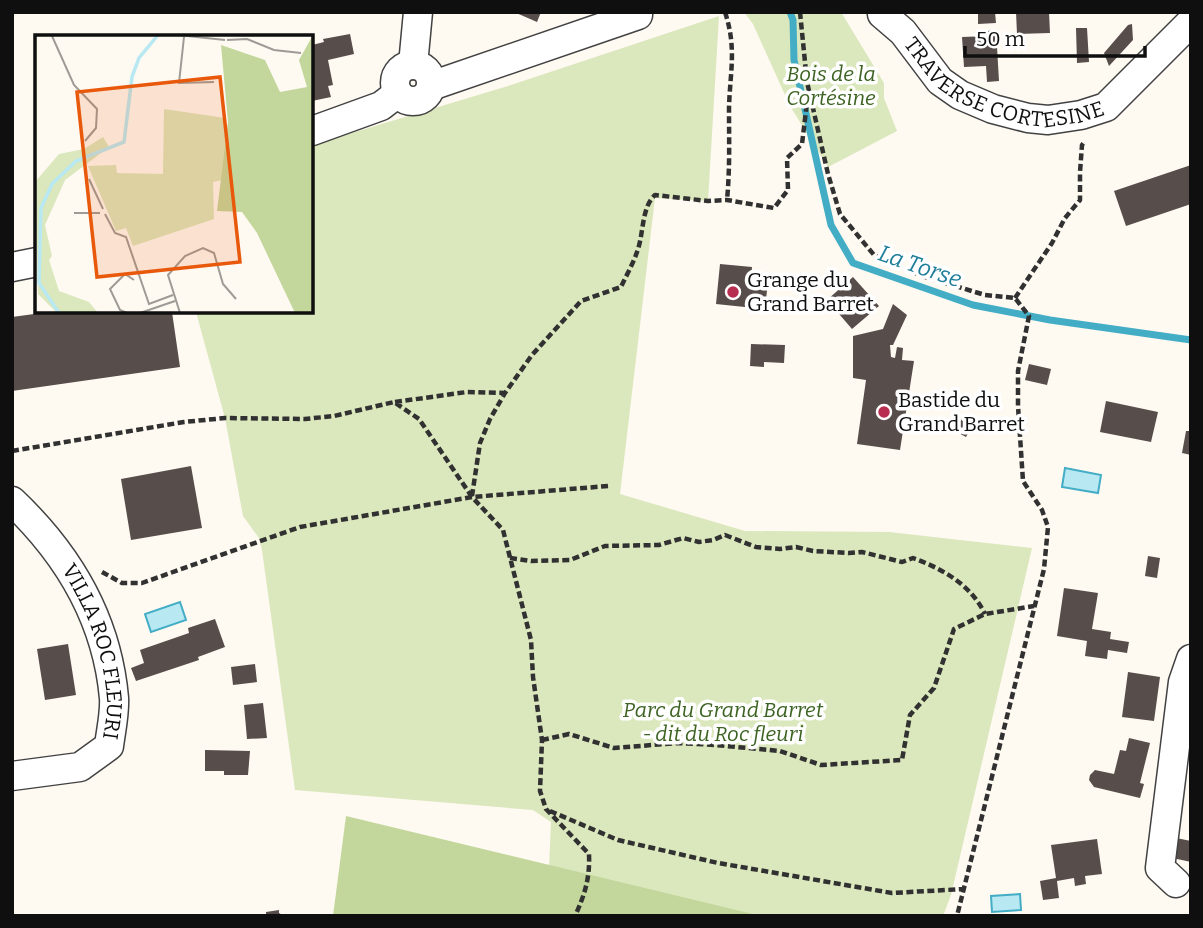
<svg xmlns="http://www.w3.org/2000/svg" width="1203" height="928" font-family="Bitter,serif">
	<rect width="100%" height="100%" fill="#fef9f1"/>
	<path fill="#dbe7bc" d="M744,12H841L884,83V98L897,131L828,167L790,106L753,24Z
		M719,16L708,201L655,198L620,494L745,531L889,532L1032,548L951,895L943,916H547L551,822L533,810L295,790L262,550L259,538L243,516L225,418L196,312H312V145L508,86Z"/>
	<path fill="#c3d79c" d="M346,816L761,916H333Z"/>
	<path fill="#b8e9f3" stroke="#43adc6" stroke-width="2" d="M1065,468L1101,475L1098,493L1062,487Z
		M180,602L186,620L151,632L145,614Z
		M1020,894L1021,910L992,912L991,896Z"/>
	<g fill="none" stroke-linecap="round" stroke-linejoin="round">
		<path stroke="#43adc6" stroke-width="7" d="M790,12L793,20L794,60L831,225L853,263L973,305L1050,320L1191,340"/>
	</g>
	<path fill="#574d4b" d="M514,12H541L537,22Z
		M978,12H995L996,23L978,24Z
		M1016,12H1049L1050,33L1017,34Z
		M1132,24L1133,40L1109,66L1104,53L1128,25Z
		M1076,28H1087L1089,62L1077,63Z
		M996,30L999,81L987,82L986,66L964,67L962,37L989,36L988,31Z
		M350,34L354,54L328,60L333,85L328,86L331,97L312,101V45L324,42L323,39Z
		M1191,165V204L1126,226L1114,191Z
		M720,264L752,267L751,279L768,281L765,309L716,304Z
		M853,277L879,306L852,329L827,300Z
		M893,304L907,315L893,345H890L891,357L895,358L897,347L903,348L902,360L914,361L900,450L857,444L866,380L853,378V336L883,329Z
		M49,312H172L180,367L12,391V317Z
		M751,344L785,345L784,363L764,362V367L750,366Z
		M1029,364L1051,369L1047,385L1025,380Z
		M1106,401L1158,412L1151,442L1100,432Z
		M964,414L975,421L966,437L955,431Z
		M1186,431H1191V455L1182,453Z
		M191,466L202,528L131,540L121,479Z
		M1148,556L1160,558L1157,578L1145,576Z
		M1064,588L1098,593L1092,629L1111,632L1110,639L1129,642L1127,653L1108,650L1107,659L1085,656L1087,641L1057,636Z
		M215,619L225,647L198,657L199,660L136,681L131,668L144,663L140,650L189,633L188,628Z
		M68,644L76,695L45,700L37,649Z
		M255,664L257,682L233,685L231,667Z
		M1128,672L1160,677L1154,721L1122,717Z
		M263,703L267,738L247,739L244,705Z
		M1129,738L1150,743L1140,783L1144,784L1140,798L1094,787L1089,780L1090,775L1095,770L1114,774L1120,750L1126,751Z
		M205,750L250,751L248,775H224V771H205Z
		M1171,837L1191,841V862L1168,857Z
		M1097,839L1102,874L1085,876L1086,884L1075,886L1074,878L1057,881L1059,898L1043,900L1040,881L1056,878L1051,845Z
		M279,910V913L284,916H266V912Z"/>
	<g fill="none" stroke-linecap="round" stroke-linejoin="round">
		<defs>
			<g id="street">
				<path id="s1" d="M882,14L903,32L940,81L960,95L993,109L1028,118L1048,120L1081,115L1106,107L1191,22"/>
				<circle cx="413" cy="83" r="18"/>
				<path d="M413,65L418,12"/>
				<path d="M431,86L638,15"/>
				<path d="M312,131L381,106L398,93"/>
				<path d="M12,267L37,262"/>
				<path id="s2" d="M12,501C69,555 107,619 114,698C115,713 111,730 109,746L80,767L12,776"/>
				<path d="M1176,883L1160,868L1183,682L1191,659"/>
			</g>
		</defs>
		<use href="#street" stroke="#424242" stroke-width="31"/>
		<path stroke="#313131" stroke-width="4.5" stroke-dasharray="7 3.5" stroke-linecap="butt" d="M725,12C737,49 730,71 729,108C729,139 730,169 727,200
			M800,12L807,82L828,174L840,214L874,255L922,276L985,295L1015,298L1029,316L1018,371V406L1023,481L1042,510L1048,527L1044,569L957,916
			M1015,298L1052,243L1065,218L1080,200V172L1082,145L1085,141
			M395,402L467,392L505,393
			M12,451L184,422L225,418L305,419L334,416L394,402L419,419L472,497L503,530L531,640L533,677L542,740L540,791L546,809L589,854C590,878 585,894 575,916
			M472,496L480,443L490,419L505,393L532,355L581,301L621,287C626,276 633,264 637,252C644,234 641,208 655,195L708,201L727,200L774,208L788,190L787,158L802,144L808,94
			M510,558L531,561L570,560L605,546L659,545L683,538L699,542L713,540L725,535L756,547L780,549L796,547L813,551L849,553L862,552L902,562L913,558C943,569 971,585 985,614
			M102,572L122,583H142L300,527L472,497L608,486
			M542,740L569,734L614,748L678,743L715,745L780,751L821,765L902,760L910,715L934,688L954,629L985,614L1034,606
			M550,811L618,840L718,863L892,893L964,889"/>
		<use href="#street" stroke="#fff" stroke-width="28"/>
	</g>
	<g fill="#b72e51" stroke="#fff" stroke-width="2.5">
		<circle cx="733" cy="292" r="7"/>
		<circle cx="884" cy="412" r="7"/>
	</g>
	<g text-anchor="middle" stroke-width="7" stroke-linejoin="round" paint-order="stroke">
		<g font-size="21" fill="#0f0f0f" stroke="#fff">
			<text dy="7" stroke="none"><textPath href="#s1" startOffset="150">TRAVERSE CORTESINE</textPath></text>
			<text dy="7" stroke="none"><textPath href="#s2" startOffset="177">VILLA ROC FLEURI</textPath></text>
		</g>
		<g font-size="21" font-style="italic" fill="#3d6322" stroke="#fff">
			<text x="831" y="81">Bois de la<tspan x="831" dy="24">Cortésine</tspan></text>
			<text x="723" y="717">Parc du Grand Barret<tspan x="723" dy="24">- dit du Roc fleuri</tspan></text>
		</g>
		<g font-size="21" fill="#0f0f0f" stroke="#fff" text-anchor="start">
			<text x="747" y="287">Grange du<tspan x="747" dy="24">Grand Barret</tspan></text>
			<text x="898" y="407">Bastide du<tspan x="898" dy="24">Grand Barret</tspan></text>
		</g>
		<g font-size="23" font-style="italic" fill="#1e7e9a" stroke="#fff">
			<text transform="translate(920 266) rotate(19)" y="8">La Torse</text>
		</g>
	</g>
	<g transform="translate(35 35)">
		<rect width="278" height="278" fill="#fef9f1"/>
		<path d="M129,74L190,83L196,143L178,147L179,184L98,211L91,193L81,196L53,131L81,130L82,138L128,139ZM68,102L74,112L30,145L10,190L17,221L14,225L24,256L54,267L63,278H22L3,259L0,147L24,119L49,114Z" fill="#dbe7bc"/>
		<path d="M278,0V278H260L222,198L207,177L182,176L193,87L186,10L230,25L245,57L272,52L264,25Z" fill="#c3d79c"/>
		<path fill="none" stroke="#b8e9f3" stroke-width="3.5" d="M24,278L4,248L6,173L17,149L41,126L89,107L97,42L104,23L123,0"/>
		<path fill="none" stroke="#9e9b97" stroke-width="2" d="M143,0L190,5M17,1L39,50L62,74L61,93L50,106M149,2L144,48L179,47M192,5L212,4L239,15L266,18M54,144L68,174M39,178H65M70,179L80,198L91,202L114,269L138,260M92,278L85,275L75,254L90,239L99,245M105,278L140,266M145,278L133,240L150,221L168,213L179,218L188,249L201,264"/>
		<path fill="#e8590c" fill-opacity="0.15" stroke="#e8590c" stroke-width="3.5" d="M185,42L205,227L62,242L42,57Z"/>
		<rect width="278" height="278" fill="none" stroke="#0f0f0f" stroke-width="3.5"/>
	</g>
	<rect width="1203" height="928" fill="none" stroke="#0f0f0f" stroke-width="28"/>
	<path d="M965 46v10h180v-10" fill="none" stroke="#0f0f0f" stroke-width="3.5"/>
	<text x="976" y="46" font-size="21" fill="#0f0f0f" stroke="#ffffff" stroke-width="5" paint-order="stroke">50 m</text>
</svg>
